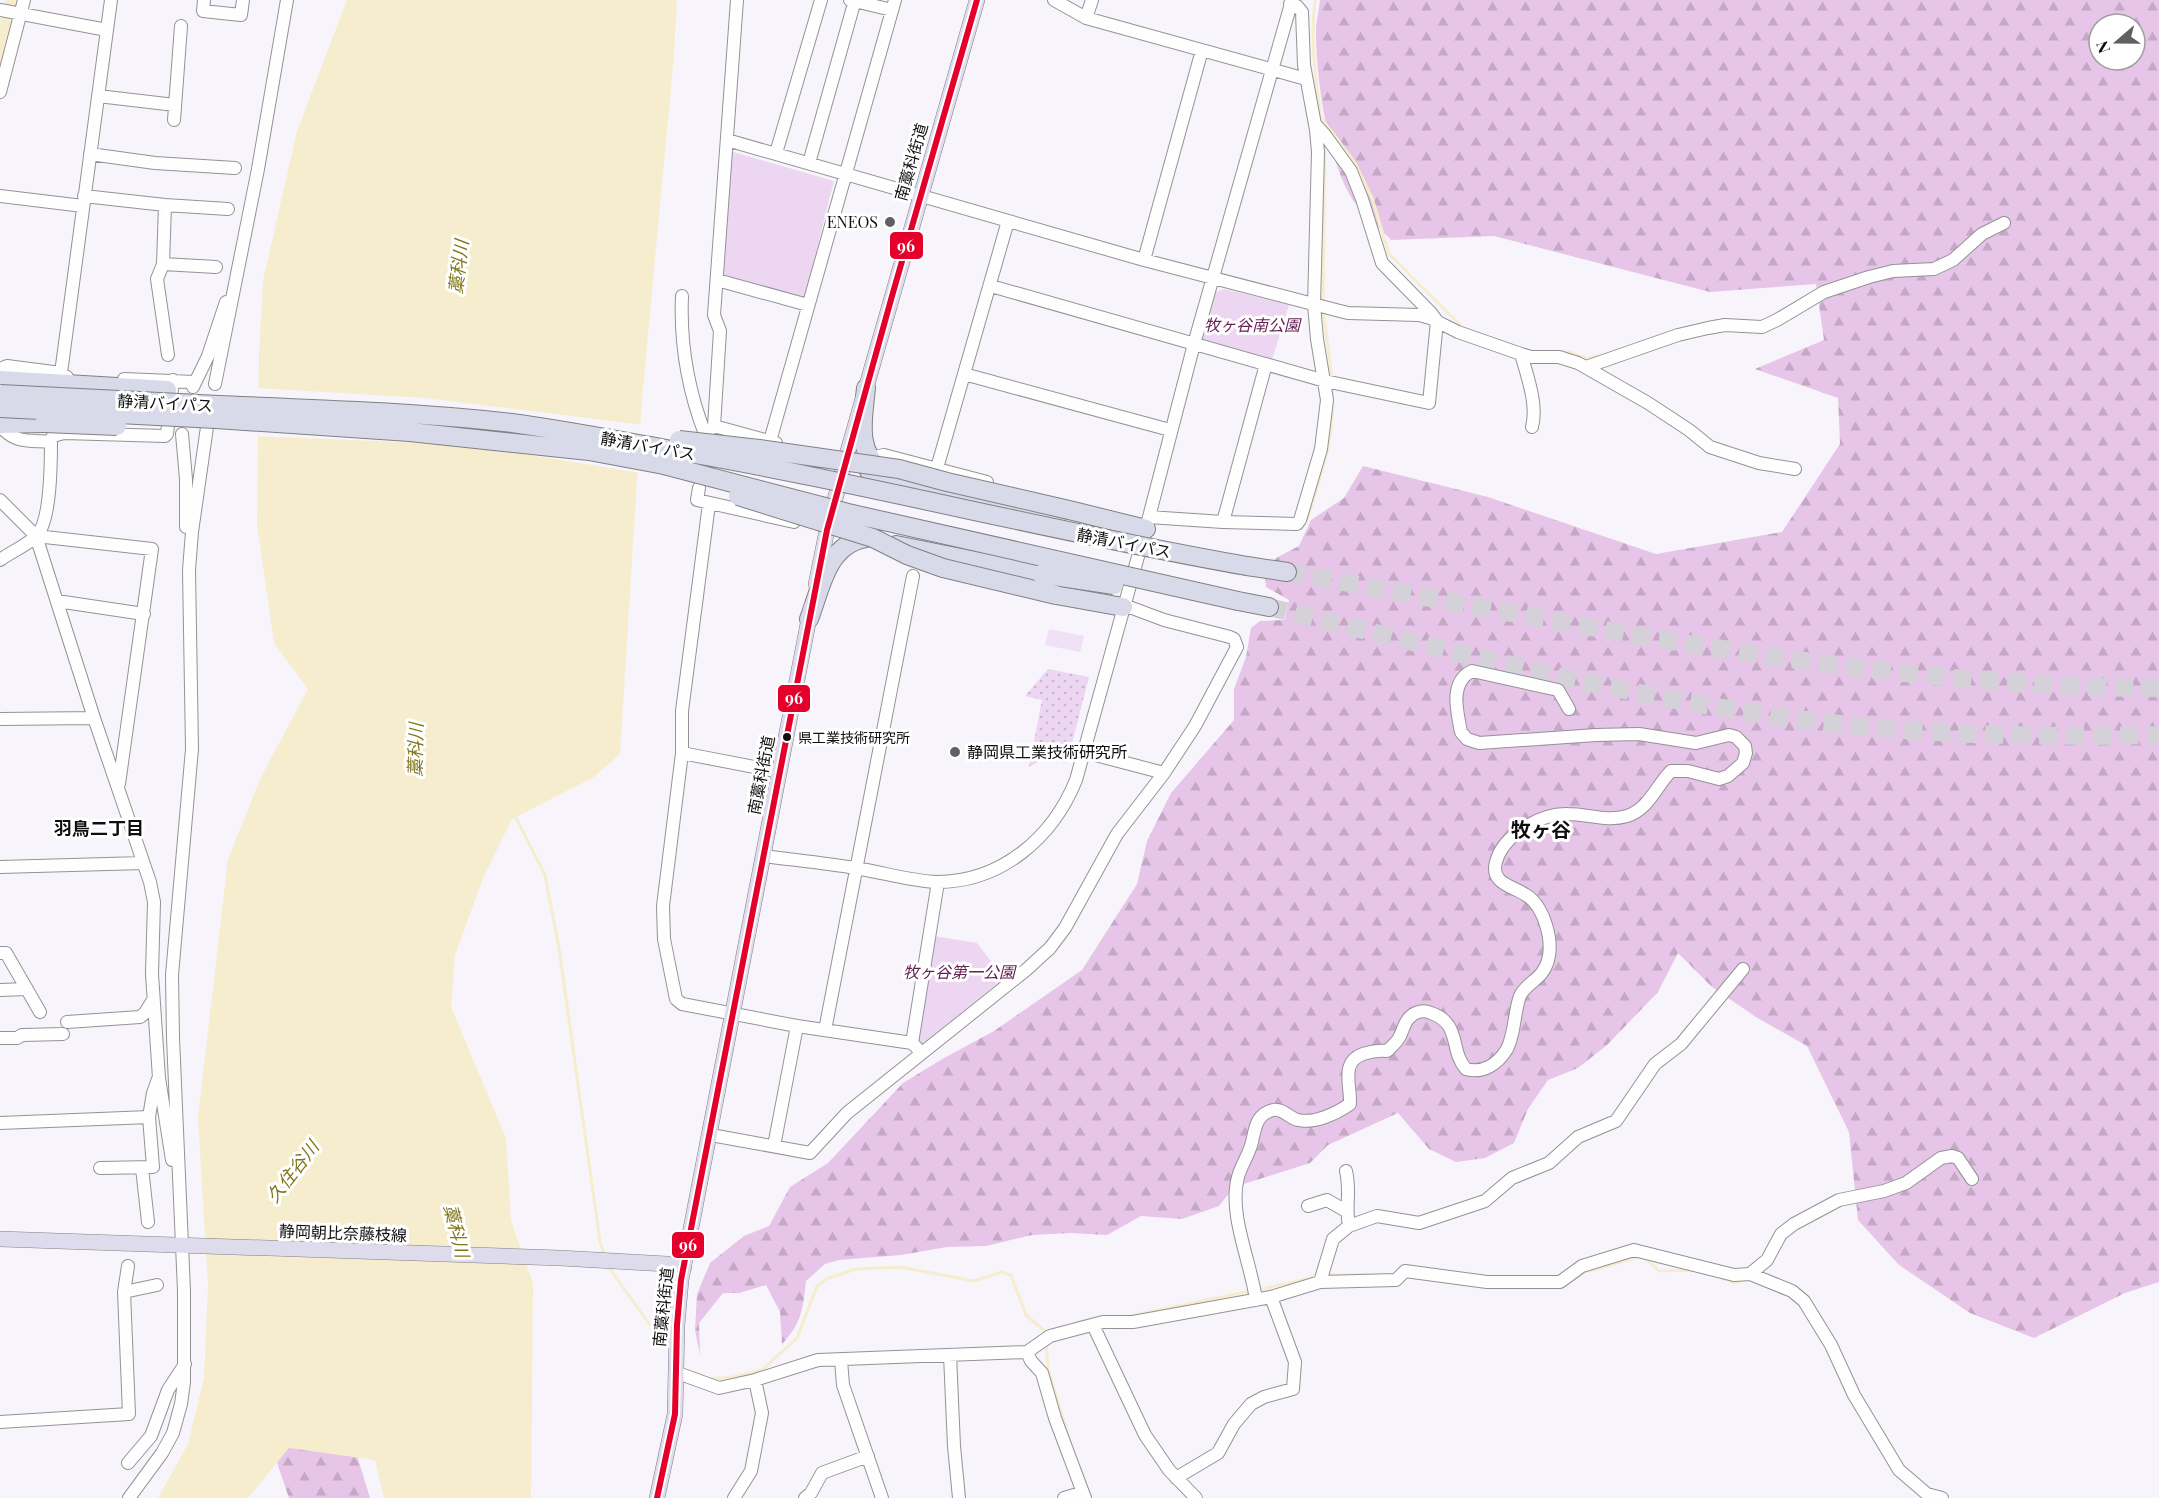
<svg xmlns="http://www.w3.org/2000/svg" width="2159" height="1498" font-family="'Playfair Display','Noto Sans JP',serif">
	<defs>
		<pattern id="grass-dots" width="8" height="8" patternUnits="userSpaceOnUse" patternTransform="scale(1.5)"><rect width="8" height="8" fill="#edd6f1"/><path d="M2 2h.1M6 6h.1" fill="none" stroke="#cab6cd" stroke-width="1.8" stroke-linecap="round"/></pattern>
		<pattern id="forest-firs" width="22" height="20" patternUnits="userSpaceOnUse" patternTransform="scale(1.5)"><rect width="22" height="20" fill="#e6c5e8"/><path d="M5 1l3.5 6h-7zM16 11l3.5 6h-7z" fill="#c4a8c6"/></pattern>
	</defs>
	<rect width="100%" height="100%" fill="#f7f5fb"/>
	<path fill="url(#grass-dots)" d="M1048,669L1089,677L1067,763L1045,758L1029,767L1042,700L1025,696Z"/>
	<path fill="url(#forest-firs)" fill-rule="evenodd" d="M1320,0H2159V1282L2125,1293L2034,1338L1970,1313L1899,1265L1858,1220L1849,1132L1807,1046L1756,1017L1712,987L1678,953L1658,992L1607,1045L1578,1068L1548,1080L1528,1109L1514,1143L1485,1158L1456,1162L1429,1149L1398,1113L1328,1145L1310,1163L1234,1187L1219,1206L1182,1219L1141,1216L1107,1235L1070,1233L1032,1235L986,1246L947,1247L901,1255L839,1260L825,1264L806,1281C803,1308 802,1323 782,1344L780,1312L766,1285L739,1293H723L699,1323L700,1355L695,1330L697,1294L710,1263L744,1236L769,1226L790,1187L828,1163L903,1083L944,1058L994,1031L1082,970L1137,884L1147,841L1171,793L1234,720V689L1246,657L1251,628L1260,621L1285,620L1289,600L1266,587L1264,570L1276,558L1299,546L1311,520L1344,498L1363,466L1488,497L1656,554L1782,532L1840,444L1838,398L1755,369L1824,340L1816,284L1710,292L1494,236L1391,240C1380,228 1367,217 1356,204C1328,167 1316,78 1316,32C1316,21 1319,10 1320,0ZM2099,24H2135V60H2099Z
		M276,1444L356,1452L370,1498H289L275,1457Z"/>
	<path fill="#edd6f1" d="M730,151L834,181L804,300L721,275Z
		M1224,289L1289,305L1272,360L1202,341L1215,292Z
		M934,936L977,943L1004,978L922,1044L916,1041Z"/>
	<path fill="#efe0f5" d="M1049,629L1084,636L1080,652L1045,645Z"/>
	<path fill="#f5edcd" d="M347,0H677L674,55L642,399L620,754L594,777L512,819L483,878L455,955L451,1007L506,1138L511,1221L533,1283L531,1498H384L375,1460L289,1448L248,1498H158L188,1444L204,1378L208,1285L198,1117L228,859L261,777L308,689L274,643L257,525L259,357L263,281L297,131Z"/>
	<path fill="#f7f5fb" d="M256,388L425,398L643,425L640,473L471,445L255,436Z"/>
	<g fill="none" stroke-linecap="round" stroke-linejoin="round">
		<path stroke="#f5edcd" stroke-width="3" d="M1315,0C1310,43 1316,84 1322,126
			M1321,117L1355,163L1372,198L1389,254L1464,329
			M1323,303L1325,142
			M1323,310L1332,378
			M1559,352H1570L1587,359L1597,356
			M1307,520C1321,476 1336,434 1332,387
			M514,814L545,875L559,948L600,1242L605,1256
			M608,1266L650,1325
			M1325,1275H1370
			M1577,1277L1585,1272L1643,1256L1659,1271L1693,1270
			M1722,1278L1735,1283L1744,1280
			M1258,1290L1319,1276
			M1129,1316L1251,1291
			M1078,1322L1101,1317
			M1046,1342L1048,1369L1069,1438
			M696,1373L703,1376
			M708,1379L733,1377L762,1370L797,1338L817,1286L826,1279L856,1269L900,1267L974,1281L1002,1272L1011,1275L1026,1315L1046,1332V1336"/>
		<path stroke="#f5edcd" stroke-width="18" d="M0,58L15,0"/>
		<path stroke="#d4d2d8" stroke-width="18" stroke-dasharray="18 9" stroke-linecap="butt" d="M1287,572C1575,623 1865,687 2159,688
			M1269,607C1464,654 1660,707 1860,726C1959,736 2059,737 2159,735"/>
		<defs>
			<path id="minor" d="M204,0L203,11L241,15L243,0
				M850,0L892,10
				M1054,0L1086,18L1306,79
				M0,10L107,30
				M1086,18L1092,0
				M0,92L24,0
				M98,96L175,105
				M174,120L181,26
				M727,140L1144,260L1336,310L1348,313L1419,315L1430,318L1458,332L1521,354L1531,357H1559L1578,363L1648,403L1689,430L1710,447L1759,463L1795,469
				M776,153L821,0
				M90,154L155,163L235,168
				M809,163L855,0
				M0,196L83,206
				M84,196L165,205L228,209
				M165,205L163,264L157,279L168,355
				M1144,260L1202,50
				M163,264L216,267
				M717,280L808,305
				M991,286L1325,381L1429,403L1437,321L1431,313L1382,263L1362,199L1351,171L1325,135L1315,124
				M682,296C680,343 688,390 705,434L714,426L720,331L714,315L737,0
				M1521,354C1527,376 1538,404 1532,427
				M1586,367L1678,335L1708,328L1725,325L1762,327L1777,320L1824,292L1869,277L1893,271L1934,269L1953,260L1982,234L2004,223
				M0,369L7,366L61,373L67,377
				M61,373L111,0
				M964,374L1170,430
				M124,379L195,382
				M215,384L258,169L287,0
				M193,387L208,356L226,302
				M0,426C16,444 28,440 51,442
				M714,426L776,443
				M182,434L186,479V527
				M770,441L895,0
				M869,458L884,455L987,482
				M937,468L1008,221
				M699,488L697,500L794,522
				M0,500L36,536L94,718L150,882L154,902L152,974L159,1078L172,1160
				M709,504L682,711V753L780,772
				M1149,517L1223,522L1297,524L1300,520L1321,449L1327,400L1317,339L1314,305L1318,152L1316,130L1304,65L1302,12L1297,6L1290,4
				M1223,522L1266,364
				M36,536L152,549L119,784
				M0,560C11,552 26,546 36,536C51,523 51,461 51,440L53,436L64,433L165,436L167,434L173,380
				M57,601L144,614
				M0,719L94,718
				M1084,752L1164,773
				M682,753L663,906L664,939L676,999L682,1004L797,1026L912,1043
				M764,856C794,860 825,863 855,868C882,872 909,881 937,882C1002,882 1053,837 1076,780L1149,517L1194,344L1292,0
				M0,867L143,863
				M0,953H6L40,1012
				M0,990L27,989
				M67,1022L140,1017L145,1013L153,1000
				M825,1030L913,576
				M0,1038H17L22,1035L63,1034
				M917,1048L912,1043L938,882
				M0,1123L149,1117L153,1093L158,1079
				M711,1135L810,1153L847,1113L1026,970L1050,948L1065,928L1117,834L1164,773L1195,726L1237,647L1234,639L1230,637L1164,620L1124,605
				M774,1146L797,1026
				M100,1168L153,1167L149,1117
				M142,1168L148,1222
				M1346,1171C1351,1192 1345,1205 1349,1226
				M1308,1206L1327,1200L1346,1211
				M1750,1274L1767,1260L1781,1234L1794,1224L1839,1200L1884,1191L1906,1183L1941,1158L1952,1156L1958,1158L1972,1179
				M1320,1282L1333,1239L1349,1226L1377,1216L1419,1223L1485,1201L1512,1178L1549,1163L1578,1137L1616,1121L1655,1064L1681,1044L1743,969
				M124,1292L157,1285
				M1256,1300C1251,1262 1228,1214 1238,1177C1241,1165 1249,1155 1252,1142C1255,1129 1256,1114 1273,1110C1283,1108 1289,1118 1298,1120C1315,1124 1337,1113 1350,1104C1351,1085 1340,1062 1363,1054C1372,1051 1378,1050 1387,1051C1391,1047 1396,1043 1399,1038C1403,1031 1404,1022 1410,1017C1416,1011 1424,1010 1431,1013C1462,1024 1449,1050 1466,1069C1483,1074 1498,1064 1507,1049C1515,1034 1514,1012 1520,996C1523,989 1530,984 1536,979C1552,966 1552,944 1546,925C1543,914 1536,901 1526,895C1513,886 1490,884 1496,862C1503,835 1541,813 1568,814C1588,814 1607,822 1627,816C1649,809 1656,786 1671,771H1688L1719,779L1728,776L1743,763L1746,753L1745,746L1736,737L1729,735L1696,743L1639,734L1596,735L1479,743L1467,739L1461,732C1457,711 1449,682 1472,671L1558,690L1569,709
				M1093,1325L1145,1435L1169,1470L1196,1498
				M1027,1352L1031,1361L1042,1373L1055,1418L1085,1498
				M950,1355L954,1446L959,1498
				M841,1360L843,1385L882,1498
				M675,1372L719,1388L755,1380L818,1360L1027,1352L1050,1336L1103,1322H1133L1271,1297L1320,1282L1396,1280L1405,1271L1487,1282H1560L1582,1266L1634,1250L1734,1275L1750,1274L1792,1291L1804,1301L1831,1345L1854,1395L1899,1470L1927,1494L1942,1498
				M0,1422L129,1414L124,1292L128,1266
				M128,1463L151,1436L168,1390L185,1364
				M1176,1478L1218,1453L1234,1424L1251,1404L1264,1397L1293,1389L1295,1362L1271,1297
				M129,1498L162,1453L173,1433L181,1404L184,1382V1291L173,1038L172,975L192,749L189,570L192,532L207,427
				M734,1498L751,1471L762,1413L755,1380
				M805,1498L811,1493L822,1473L868,1456
				M1064,1498L1081,1493"/>
			<path id="major" d="M816,584L827,530L844,465L977,0
				M0,1239L560,1258L667,1264L684,1267
				M657,1498L675,1414L677,1325L681,1280L811,608"/>
			<path id="highway" d="M0,380L167,390
				M866,388C863,419 855,451 883,472
				M219,405C317,409 415,412 512,423C564,430 615,440 666,449
				M216,419L410,432L589,451L664,465
				M0,424L44,423
				M869,471L963,496L1057,517
				M1069,510L1146,529
				M896,545L1041,574
				M1247,566L1287,572
				M1056,595L1123,607
				M1238,601L1269,607
				M809,619C821,588 827,544 866,538"/>
		</defs>
		<use href="#minor" stroke="#939395" stroke-width="14"/>
		<use href="#major" stroke="#818083" stroke-width="16"/>
		<use href="#highway" stroke="#818083" stroke-width="20"/>
		<use href="#minor" stroke="#fefefe" stroke-width="12"/>
		<use href="#major" stroke="#dedbec" stroke-width="15"/>
		<use href="#highway" stroke="#d8d9e9" stroke-width="18"/>
		<defs>
			<path id="highway-bridge" d="M0,394L219,405
				M0,408L216,419
				M44,423L117,426
				M679,440L759,449L899,469L947,482L1069,510
				M666,449C861,482 1052,532 1247,566
				M664,465L848,513L1238,601
				M738,496L873,538L907,555L943,568L1056,595
				M1041,574L1114,585"/>
		</defs>
		<use href="#highway-bridge" stroke="#818083" stroke-width="20" stroke-linecap="butt"/>
		<use href="#highway-bridge" stroke="#d8d9e9" stroke-width="18"/>
		<defs>
			<path id="bus-1" d="M657,1498L675,1414L677,1325L681,1280L827,530L892,296L977,0"/>
		</defs>
		<use href="#bus-1" stroke="#fff" stroke-width="10"/>
		<use href="#bus-1" stroke="#e4002b" stroke-width="6"/>
	</g>
	<g fill="#606062" stroke="#fff" stroke-width="2">
		<circle cx="890" cy="222" r="6"/>
		<circle cx="955" cy="752" r="6"/>
	</g>
	<circle fill="#0f0f0f" stroke="#fff" stroke-width="2" cx="787" cy="737" r="5"/>
	<g text-anchor="middle" stroke-width="6" stroke-linejoin="round" paint-order="stroke">
		<g font-size="14" fill="#0f0f0f" stroke="#fff" text-anchor="start">
			<text x="798" y="743">県工業技術研究所</text>
		</g>
		<g font-size="16" fill="#0f0f0f" stroke="#fff">
			<text transform="translate(911 162) rotate(-74)" y="6">南藁科街道</text>
			<text transform="translate(165 403) rotate(3)" y="6">静清バイパス</text>
			<text transform="translate(648 446) rotate(10)" y="6">静清バイパス</text>
			<text transform="translate(1124 543) rotate(11)" y="6">静清バイパス</text>
			<text transform="translate(761 775) rotate(-79)" y="6">南藁科街道</text>
			<text transform="translate(343 1233) rotate(2)" y="6">静岡朝比奈藤枝線</text>
			<text transform="translate(663 1307) rotate(-84)" y="6">南藁科街道</text>
		</g>
		<g font-size="16" fill="#0f0f0f" stroke="#fff" text-anchor="end">
			<text x="878" y="228">ENEOS</text>
			<text x="967" y="758" text-anchor="start">静岡県工業技術研究所</text>
		</g>
		<g font-size="16" font-style="italic" fill="#652254" stroke="#fff">
			<text x="1252" y="331">牧ヶ谷南公園</text>
			<text x="959" y="978">牧ヶ谷第一公園</text>
		</g>
		<g font-size="18" font-style="italic" fill="#81761b" stroke="#fff">
			<text transform="translate(459 267) rotate(-83)" y="6">藁科川</text>
			<text transform="translate(416 750) rotate(-89)" y="6">藁科川</text>
			<text transform="translate(293 1172) rotate(-52)" y="6">久住谷川</text>
			<text transform="translate(456 1231) rotate(76)" y="6">藁科川</text>
		</g>
		<g font-size="18" font-weight="bold" fill="#0f0f0f" stroke="#fff">
			<text x="99" y="835">羽鳥二丁目</text>
		</g>
		<g font-size="20" font-weight="bold" fill="#0f0f0f" stroke="#fff">
			<text x="1541" y="837">牧ヶ谷</text>
		</g>
	</g>
	<g stroke="#fff" stroke-width="2">
		<rect x="889" y="231" width="35" height="29" rx="6" fill="#e4002b"/>
		<rect x="777" y="684" width="34" height="29" rx="6" fill="#e4002b"/>
		<rect x="671" y="1231" width="34" height="28" rx="6" fill="#e4002b"/>
	</g>
	<g font-size="16" text-anchor="middle" font-weight="bold" fill="#fff">
		<text x="906" y="252">96</text>
		<text x="794" y="704">96</text>
		<text x="688" y="1251">96</text>
	</g>
	<g transform="translate(2117 42) rotate(250)"><circle r="28" fill="#ffffff" stroke="#9f9f9f" stroke-width="1.5"/>
	<path d="M0-4.5L10 22L0 15L-10 22Z" fill="#606062"/>
	<text y="-9" font-size="16" font-weight="bold" text-anchor="middle" fill="#0f0f0f">N</text>
	</g>
</svg>
